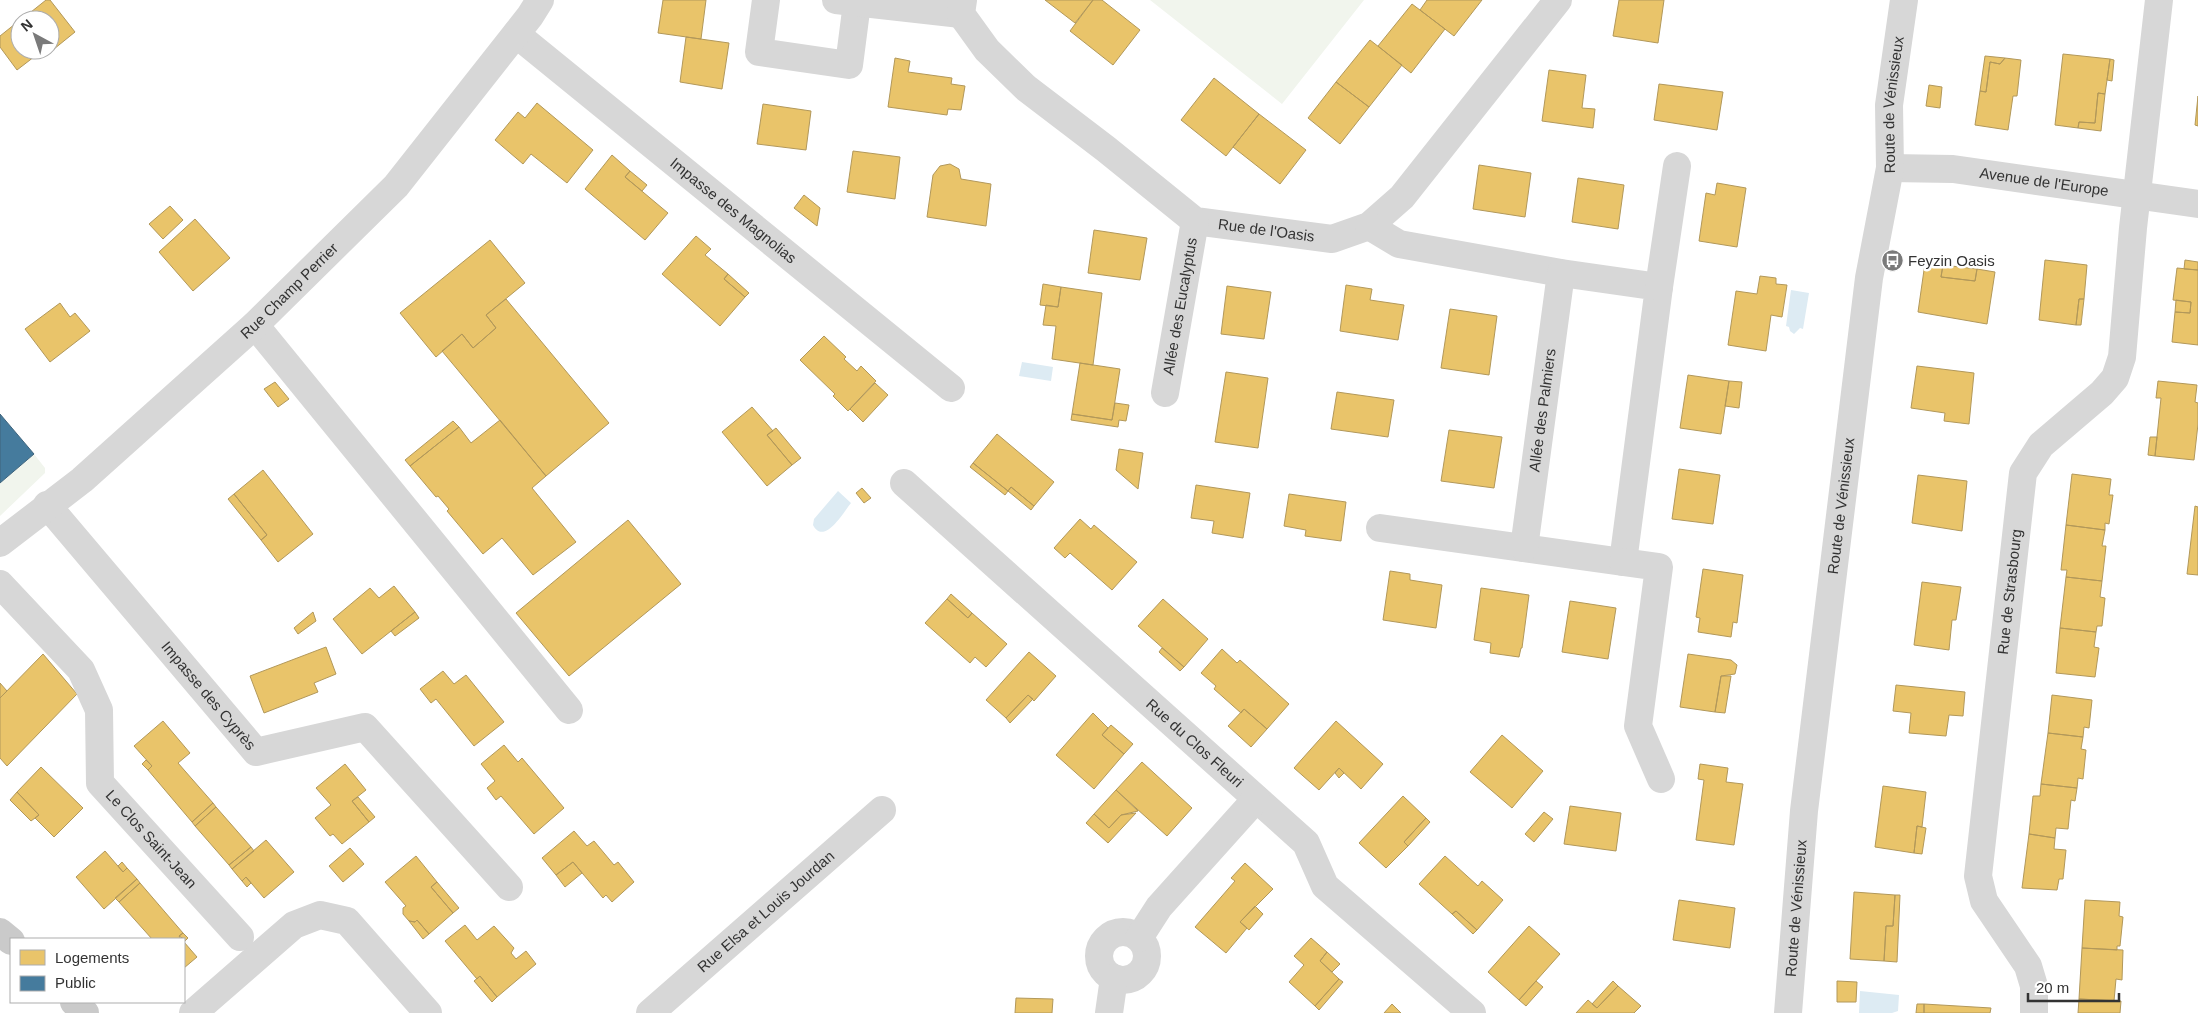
<svg xmlns="http://www.w3.org/2000/svg" width="2198" height="1013" font-family="Arial,sans-serif">
	<rect width="100%" height="100%" fill="#fff"/>
	<path fill="#f1f5ed" d="M1150,0H1364L1282,104Z
		M34,454L45,468V473L0,516V483Z"/>
	<path fill="#ddebf3" d="M1791,290L1809,293L1803,329L1800,328L1794,334L1790,331L1789,327L1786,326Z
		M1022,362L1053,367L1051,381L1019,376Z
		M838,491L851,503C843,513 824,546 813,525L814,519Z
		M1860,991L1899,995L1898,1011L1892,1013H1859Z"/>
	<path fill="#e9c46a" stroke="#b2985a" d="M46,0H50L75,32L54,49L50,44V20H21Z
		M663,0H706L701,39L658,33Z
		M1045,0H1093L1075,23Z
		M1093,0H1102L1140,30L1113,65L1070,31Z
		M1427,0H1482L1454,36L1420,10Z
		M1619,0H1664L1658,43L1613,36Z
		M1412,4L1445,29L1411,73L1378,46Z
		M20,20V50H43L17,70L0,47V36Z
		M686,37L729,43L722,89L680,82Z
		M1370,40L1402,65L1369,107L1336,82Z
		M2063,54L2110,59L2105,94L2098,93L2095,123L2079,122L2078,128L2055,125Z
		M1985,56L2005,58L2000,64L1990,62L1986,92L1980,91Z
		M895,58L910,61L908,72L952,78L951,84L965,86L961,110L948,109L947,115L888,107Z
		M2005,58L2021,60L2017,96H2013L2008,130L1975,125L1980,91L1986,92L1990,62L2000,64Z
		M2110,59L2114,60L2112,81L2107,80Z
		M1549,70L1586,75L1582,108L1595,109L1593,128L1542,121Z
		M1214,78L1259,114L1226,156L1181,120Z
		M1336,82L1369,107L1340,144L1308,118Z
		M1659,84L1723,92L1717,130L1654,120Z
		M1929,85L1942,87L1940,108L1926,106Z
		M2098,93L2105,94L2101,131L2078,128L2079,122L2095,123Z
		M2198,96V126L2195,125Z
		M537,103L593,150L567,183L531,154L523,164L495,140L518,112L525,118Z
		M763,104L811,111L806,150L757,144Z
		M1259,114L1306,150L1280,184L1233,147Z
		M853,151L900,157L895,199L847,192Z
		M612,155L630,171L625,177L668,213L645,240L585,189Z
		M950,164L959,169L961,179L991,184L986,226L927,217L933,175L940,166Z
		M1479,165L1531,173L1525,217L1473,209Z
		M630,171L647,185L642,191L625,177Z
		M1578,178L1624,185L1618,229L1572,222Z
		M1717,183L1746,188L1737,247L1699,241L1706,193L1715,195Z
		M804,195L820,208L817,226L794,208Z
		M170,206L183,220L163,239L149,224Z
		M195,219L230,258L193,291L159,252Z
		M1094,230L1147,238L1140,280L1088,273Z
		M696,236L711,249L705,255L728,274L724,279L745,297L720,326L662,274Z
		M490,240L525,283L486,315L496,328L473,348L462,334L436,357L400,313Z
		M2045,260L2087,265L2084,299H2079L2076,325L2039,320Z
		M2185,260L2198,262V270L2184,269Z
		M1925,263L1943,265L1941,277L1975,281L1977,269L1995,272L1987,324L1918,312Z
		M1943,265L1977,269L1975,281L1941,277Z
		M2177,268L2198,270V345L2172,342L2175,312L2190,313L2191,302L2173,300Z
		M728,274L749,293L745,297L724,279Z
		M1760,276L1776,278V284L1787,285L1782,317L1771,315L1766,351L1728,345L1736,291L1757,294Z
		M1043,284L1061,287L1058,307L1040,305Z
		M1346,285L1372,289L1370,300L1404,305L1398,340L1340,331Z
		M1227,286L1271,292L1264,339L1221,334Z
		M1061,287L1102,293L1093,365L1052,359L1056,326L1043,325L1046,305L1058,307Z
		M506,299L609,423L546,476L442,351L462,334L473,348L496,328L486,315Z
		M2079,299H2084L2081,325H2076Z
		M2176,300L2191,302L2190,313L2175,312Z
		M60,303L70,317L75,313L90,331L50,362L25,329Z
		M1450,309L1497,316L1489,375L1441,368Z
		M824,336L846,357L844,359L857,371L861,366L876,381L848,411L833,396L835,394L800,360Z
		M1080,363L1120,369L1112,420L1072,414Z
		M1917,366L1974,373L1969,424L1944,421L1945,413L1911,408Z
		M1226,372L1268,378L1258,448L1215,442Z
		M1688,375L1729,381L1721,434L1680,428Z
		M1729,381L1742,382L1739,408L1725,406Z
		M2158,381L2197,385L2195,402L2198,403V424L2194,460L2155,456L2161,398H2156Z
		M275,382L289,399L278,407L264,389Z
		M875,383L888,395L863,422L850,409Z
		M1337,392L1394,400L1388,437L1331,429Z
		M1115,403L1129,405L1126,421L1119,420L1118,427L1071,420L1072,414L1112,420Z
		M752,407L773,431L767,435L792,465L767,486L722,432Z
		M500,420L546,476L532,488L576,542L533,575L502,538L483,554L447,511L449,509L438,496L436,497L410,466L459,427L471,443Z
		M453,421L459,427L410,466L405,460Z
		M776,428L801,458L792,465L767,435Z
		M1449,430L1502,437L1494,488L1441,481Z
		M997,434L1054,482L1034,506L1011,487L1008,491L973,463Z
		M2150,437H2157L2155,456L2148,455Z
		M1119,449L1143,453L1138,489L1116,470Z
		M973,463L1008,491L1005,495L970,467Z
		M1679,469L1720,475L1713,524L1672,519Z
		M263,470L313,534L278,562L261,540L267,535L234,494Z
		M2072,474L2111,479L2109,495H2113L2109,524L2105,523V530L2066,525Z
		M1918,475L1967,481L1962,531L1912,523Z
		M1196,485L1250,493L1243,538L1212,533L1214,521L1191,518Z
		M1011,487L1034,506L1031,510L1008,491Z
		M862,488L871,498L864,503L856,493Z
		M234,494L267,535L261,540L228,499Z
		M1289,494L1346,502L1341,541L1305,536L1306,530L1284,526Z
		M2195,506L2198,507V575L2187,574Z
		M1080,519L1091,529L1094,525L1137,562L1112,590L1070,553L1065,558L1054,548Z
		M628,520L681,584L569,676L516,613Z
		M2066,525L2105,530L2102,546H2106L2102,581L2066,577L2067,570H2061Z
		M1703,569L1743,575L1737,623L1733,622L1731,637L1698,632L1700,618L1696,617Z
		M1390,571L1410,574V580L1442,585L1436,628L1383,620Z
		M2066,577L2102,581L2100,597L2105,598L2102,626H2097L2096,632L2060,628Z
		M1922,582L1961,587L1956,620H1952L1949,650L1914,645Z
		M394,586L415,612L362,654L333,619L370,588L379,598Z
		M1481,588L1529,595L1522,648H1521L1519,657L1490,653L1491,643L1474,640Z
		M951,594L972,613L968,618L947,599Z
		M947,599L968,618L972,613L1007,644L986,667L975,657L970,663L925,623Z
		M1163,599L1208,639L1184,667L1138,626Z
		M1570,601L1616,608L1608,659L1562,652Z
		M313,612L316,621L298,634L294,628Z
		M415,612L419,618L395,636L391,631Z
		M2060,628L2096,632L2094,647L2099,648L2095,677L2056,673Z
		M326,647L336,674L314,683L318,692L264,713L250,676Z
		M1162,648L1184,667L1180,671L1159,652Z
		M1222,649L1237,663L1240,660L1289,704L1267,729L1244,709L1241,713L1214,689L1216,686L1201,673Z
		M1029,652L1056,676L1034,701L1028,695L1006,718L986,700Z
		M43,654L77,694L7,766L0,758V698Z
		M1688,654L1731,660L1737,665L1735,674L1721,676L1715,712L1680,707Z
		M443,671L454,684L466,675L504,722L474,746L436,699L431,703L420,689Z
		M1721,676H1731L1725,713L1715,712Z
		M0,683L7,691L0,698Z
		M1896,685L1965,692L1963,716L1949,715L1946,736L1909,733L1911,713L1893,711Z
		M1028,695L1033,699L1010,723L1006,718Z
		M2052,695L2092,700L2089,728L2084,727L2083,737L2048,733Z
		M1244,709L1267,729L1251,747L1228,726Z
		M1093,713L1108,728L1102,735L1124,754L1094,789L1056,755Z
		M163,721L190,753L178,763L213,803L192,822L148,770L152,766L134,746Z
		M1336,721L1383,764L1361,789L1339,768L1319,790L1294,768Z
		M1111,725L1133,744L1124,754L1102,735Z
		M2048,733L2083,737L2081,749L2086,750L2083,779L2078,778L2077,788L2041,784Z
		M1502,735L1543,771L1512,808L1470,772Z
		M504,745L518,762L522,758L564,808L534,834L501,796L496,800L487,788L495,781L481,764Z
		M146,760L152,766L148,770L142,764Z
		M1142,762L1192,808L1167,836L1116,790Z
		M345,764L366,790L352,801L369,822L342,844L333,834L330,836L315,818L331,805L316,788Z
		M1700,764L1728,768L1726,782L1743,784L1734,845L1696,840L1704,780L1698,779Z
		M41,767L83,808L54,837L35,818L39,815L17,792Z
		M1339,768L1344,773L1339,778L1335,773Z
		M2041,784L2077,788L2075,801L2071,800L2068,829L2056,828L2055,838L2029,834L2033,796H2040Z
		M1883,786L1926,792L1922,827L1917,826L1914,853L1875,847Z
		M1116,790L1138,811L1121,815L1109,828L1094,814Z
		M17,792L39,815L31,821L10,800Z
		M1403,796L1426,818L1404,842L1408,846L1386,868L1359,843Z
		M358,797L375,817L369,822L352,801Z
		M213,803L216,807L195,826L192,822Z
		M1570,806L1621,813L1616,851L1564,844Z
		M216,807L251,847L229,865L195,826Z
		M1544,812L1553,819L1534,842L1525,834Z
		M1136,813L1108,843L1086,823L1094,814L1109,828L1121,815Z
		M1426,818L1430,822L1408,846L1404,842Z
		M1917,826L1926,828L1922,854L1914,853Z
		M574,831L587,846L594,841L614,865L618,862L634,882L612,902L606,895L603,898L573,862L556,875L542,858Z
		M2029,834L2055,838L2054,849L2066,850L2063,879H2059L2057,890L2022,888Z
		M266,840L294,872L264,898L246,877L242,881L232,869Z
		M251,847L254,851L232,869L229,865Z
		M350,848L364,864L343,882L329,866Z
		M105,851L123,872L127,868L137,879L104,909L76,877Z
		M416,856L437,882L431,887L453,913L429,934L417,920L415,922L409,921L403,914V908L406,906L385,882Z
		M1445,856L1478,886L1482,881L1503,900L1477,930L1456,911L1452,914L1419,884Z
		M122,862L127,868L123,872L118,866Z
		M573,862L582,873L565,887L556,875Z
		M1245,863L1273,889L1240,922L1247,928L1226,953L1195,927L1235,881L1231,878Z
		M246,877L251,883L247,887L242,881Z
		M137,879L140,883L119,902L115,898Z
		M437,882L459,908L453,913L431,887Z
		M140,883L183,933L179,936L181,939H152L119,902Z
		M1854,892L1895,895L1893,926H1886L1884,961L1850,959Z
		M1895,895H1900L1897,962L1884,961L1886,926H1893Z
		M1679,900L1735,908L1730,948L1673,940Z
		M2085,900L2120,902L2119,916L2123,917L2120,946H2117V950L2082,948Z
		M1255,906L1263,914L1249,930L1240,922Z
		M1456,911L1477,930L1473,934L1452,914Z
		M417,920L429,934L423,939L409,921L415,922Z
		M465,925L477,940L494,926L514,948L511,953L516,959L526,951L536,964L497,997L480,976L477,979L445,941Z
		M1529,926L1560,954L1519,1000L1488,972Z
		M183,933L188,938L184,942V939L179,936Z
		M1311,938L1327,952L1320,961L1339,979L1315,1006L1289,982L1304,965L1294,956Z
		M184,942L197,957L184,968Z
		M2082,948L2123,950L2122,980L2116,979L2114,1001L2079,999Z
		M1327,952L1340,964L1332,972L1320,961Z
		M480,976L497,997L492,1002L474,981Z
		M1339,979L1343,982L1319,1010L1315,1006Z
		M1536,981L1543,987L1526,1006L1519,1000Z
		M1613,981L1618,986L1597,1008L1592,1004Z
		M1837,981L1857,982L1856,1002H1837Z
		M1618,986L1641,1006L1634,1013H1576L1588,1000L1597,1008Z
		M1016,998L1053,999L1052,1013H1015Z
		M2079,999L2121,1001L2120,1013H2078Z
		M1392,1004L1401,1013H1384Z
		M1917,1004H1924V1013H1916Z
		M1924,1004L1991,1008L1990,1013H1924Z"/>
	<path fill="#457b9d" stroke="#40657d" d="M0,414L34,454L0,483Z"/>
	<g fill="none" stroke-linecap="round" stroke-linejoin="round">
		<g stroke="#d7d7d7" stroke-width="28">
			<path d="M766,0L759,52L849,65L857,3"/>
			<path d="M836,0L961,14"/>
			<path id="s1" d="M963,0L961,14L987,50L1026,88L1106,149L1195,221L1332,239L1369,226L1402,197L1558,0"/>
			<path id="s2" d="M516,34L951,388"/>
			<path id="s3" d="M1890,168L1953,169L2198,204"/>
			<path d="M1369,226L1399,244L1561,273L1659,287L1623,562L1380,528"/>
			<path d="M1659,287L1677,166"/>
			<path d="M255,325L569,710"/>
			<path id="s4" d="M1165,393L1195,221"/>
			<path id="s5" d="M904,483L1306,843L1325,886L1472,1013"/>
			<path id="s6" d="M47,505L256,752L365,727L509,887"/>
			<path id="s7" d="M0,543L82,480L255,325L396,186L530,16L540,0"/>
			<path id="s8" d="M1524,548L1561,273"/>
			<path d="M1623,562L1659,567L1638,726L1661,779"/>
			<path id="s9" d="M0,584L81,670L99,710L100,783L240,937"/>
			<circle cx="1123" cy="956" r="24"/>
			<path d="M1139,938L1159,907L1256,799"/>
			<path d="M193,1013L294,925L320,915L347,921L428,1013"/>
			<path id="s10" d="M650,1013L882,810"/>
			<path d="M1109,1013L1114,978"/>
			<path id="s11" d="M1788,1013L1804,811L1869,278L1890,168L1889,105L1904,0"/>
			<path id="s12" d="M2034,1013V986L2028,966L1984,901L1978,876L2023,473L2041,445L2102,393L2115,378L2122,357L2133,228L2159,0"/>
		</g>
		<path stroke="#cacaca" stroke-width="28" d="M0,932L11,941
			M74,1002L85,1013"/>
	</g>
	<defs>
		<symbol id="bus-disc" viewBox="-11 -11 22 22"><circle r="9.5" fill="#7a7a7a" stroke="#fff"/><path d="M-5-6H5V4H4V6H2V4H-2V6H-4V4H-5ZM-3.5-4V0h7V-4ZM-3.5 1.2v1.5H-2V1.2ZM2 1.2v1.5H3.5V1.2Z" fill="#fff"/></symbol>
	</defs>
	<g fill-rule="evenodd">
		<use href="#bus-disc" x="1880" y="248" width="25" height="25"/>
	</g>
	<g text-anchor="middle" stroke-width="5" stroke-linejoin="round" paint-order="stroke">
		<g font-size="15" fill="#333" stroke="#fff">
			<text dy="5" stroke="none"><textPath href="#s11" startOffset="915">Route de Vénissieux</textPath></text>
			<text dy="5" stroke="none"><textPath href="#s3" startOffset="155">Avenue de l'Europe</textPath></text>
			<text dy="5" stroke="none"><textPath href="#s2" startOffset="280">Impasse des Magnolias</textPath></text>
			<text dy="5" stroke="none"><textPath href="#s1" startOffset="400">Rue de l'Oasis</textPath></text>
			<text dy="5" stroke="none"><textPath href="#s7" startOffset="384">Rue Champ Perrier</textPath></text>
			<text dy="5" stroke="none"><textPath href="#s4" startOffset="88">Allée des Eucalyptus</textPath></text>
			<text dy="5" stroke="none"><textPath href="#s8" startOffset="139">Allée des Palmiers</textPath></text>
			<text dy="5" stroke="none"><textPath href="#s11" startOffset="510">Route de Vénissieux</textPath></text>
			<text dy="5" stroke="none"><textPath href="#s12" startOffset="438">Rue de Strasbourg</textPath></text>
			<text dy="5" stroke="none"><textPath href="#s6" startOffset="250">Impasse des Cyprès</textPath></text>
			<text dy="5" stroke="none"><textPath href="#s5" startOffset="390">Rue du Clos Fleuri</textPath></text>
			<text dy="5" stroke="none"><textPath href="#s9" startOffset="311">Le Clos Saint-Jean</textPath></text>
			<text dy="5" stroke="none"><textPath href="#s11" startOffset="105">Route de Vénissieux</textPath></text>
			<text dy="5" stroke="none"><textPath href="#s10" startOffset="154">Rue Elsa et Louis Jourdan</textPath></text>
		</g>
		<g font-size="15" fill="#333" stroke="#fff" text-anchor="start">
			<text x="1908" y="266">Feyzin Oasis</text>
		</g>
	</g>
	<rect x="10" y="938" width="175" height="65" fill="#ffffff" stroke="#adadad"/>
	<rect x="20" y="950" width="25" height="15" fill="#e9c46a" stroke="#adadad"/>
	<text x="55" y="963" font-size="15" fill="#333333">Logements</text>
	<rect x="20" y="976" width="25" height="15" fill="#457b9d" stroke="#adadad"/>
	<text x="55" y="988" font-size="15" fill="#333333">Public</text>
	<g transform="translate(35 35) rotate(320)"><circle r="24" fill="#ffffff" stroke="#adadad"/>
	<path d="M0-4L9 19L0 12L-9 19Z" fill="#7a7a7a"/>
	<text y="-8" font-size="14" font-weight="bold" text-anchor="middle" fill="#333333">N</text>
	</g>
	<path d="M2028 993v8h91v-8" fill="none" stroke="#333333" stroke-width="2.5"/>
	<text x="2036" y="993" font-size="15" fill="#333333" stroke="#ffffff" stroke-width="4" paint-order="stroke">20 m</text>
</svg>
